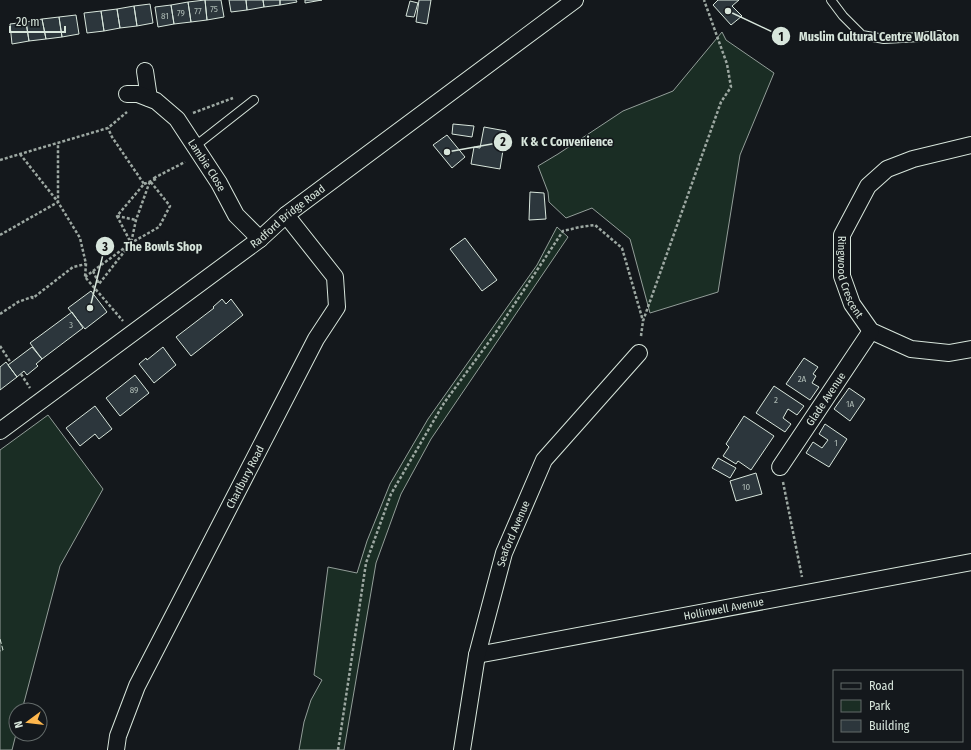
<svg xmlns="http://www.w3.org/2000/svg" width="971" height="750" font-family="'Fira Sans Condensed',sans-serif">
	<rect width="100%" height="100%" fill="#14181c"/>
	<path fill="#1a2d24" stroke="#939e99" d="M722,32L726,40L774,73L740,155L718,292L650,313L630,239L592,208L566,218L549,202L548,192L538,166L558,154L623,111L673,91Z
		M557,227L568,237L431,439L401,494L376,563L344,750H299L304,722L311,700L322,680L314,675L328,567L357,573L367,541L390,484L428,419L537,265Z
		M48,415L103,489L60,566L22,710H16V734L12,750H0V450Z"/>
	<path fill="#2c363c" stroke="#d8e6dc" d="M205,0H221L224,17L207,20Z
		M205,0L207,20L191,22L188,2Z
		M229,0H246L247,10L231,12Z
		M246,0H263L264,7L247,10Z
		M263,0H280V5L264,7Z
		M280,0H296L297,2L280,5Z
		M305,0H322L305,3Z
		M419,0H431L427,24L416,22Z
		M718,0H739L732,6L742,16L731,25L713,5Z
		M410,1L418,3L414,17L406,16Z
		M188,2L191,22L174,24L171,5Z
		M150,4L153,23L137,26L134,6Z
		M171,5L174,24L158,27L155,7Z
		M134,6L137,26L120,28L117,9Z
		M117,9L120,28L104,31L101,11Z
		M101,11L104,31L87,33L84,13Z
		M76,15L79,34L62,37L59,17Z
		M59,17L62,37L46,39L42,19Z
		M42,19L46,39L29,41L26,22Z
		M26,22L29,41L12,44L10,24Z
		M453,124L474,126L472,137L452,134Z
		M484,127L506,131L500,169L471,164L474,147L480,148Z
		M447,135L465,157L452,168L433,145Z
		M530,192L544,193L546,219L529,220Z
		M465,238L497,280L482,291L450,249Z
		M91,291L107,312L85,329L68,308Z
		M222,299L226,304L231,299L243,315L191,356L176,337L214,308L213,307Z
		M72,312L83,328L42,359L30,343Z
		M32,347L42,359L36,364L38,366L27,375L24,371L17,377L8,365Z
		M163,347L176,365L154,383L139,364L146,358L147,360Z
		M804,358L818,367L813,374L816,376L812,383L819,387L810,400L786,384Z
		M6,362L17,377L0,390V367Z
		M135,375L149,393L120,416L106,398Z
		M774,386L804,406L797,415L788,409L783,418L791,424L785,432L756,413Z
		M849,388L865,399L850,421L834,409Z
		M95,406L112,429L99,439L95,434L80,446L66,428Z
		M744,416L774,436L751,470L738,461L736,464L723,456L729,447L726,444Z
		M825,424L847,439L829,467L806,453L813,442L822,448L828,440L819,434Z
		M718,458L736,468L730,478L712,468Z
		M756,473L762,494L736,501L730,481Z"/>
	<g fill="none" stroke-linecap="round" stroke-linejoin="round">
		<defs>
			<path id="lane" d="M831,0L843,16L862,35L884,39L920,37L939,35
				M194,147L254,100"/>
			<g id="street">
				<path d="M145,71L149,98"/>
				<path id="s1" d="M127,94H138L156,101L177,119L219,183L236,215L260,239"/>
				<path id="s2" d="M971,145L913,159L887,169L868,186L842,235V276L852,304L871,331L911,349L949,353L971,349"/>
				<path id="s3" d="M0,431L260,239L286,215L575,0"/>
				<path id="s4" d="M780,467L871,331"/>
				<path id="s5" d="M477,655L971,562"/>
				<path id="s6" d="M116,750L118,736L137,686L316,339L337,307L335,277L286,215"/>
				<path id="s7" d="M462,750L477,655L504,553L544,460L639,353"/>
			</g>
		</defs>
		<use href="#lane" stroke="#d8e6dc" stroke-width="10"/>
		<use href="#street" stroke="#d8e6dc" stroke-width="18"/>
		<path stroke="#9da8a2" stroke-width="2.5" stroke-dasharray="3 2" stroke-linecap="butt" d="M193,113L233,98
			M20,154L58,202V143
			M0,160L108,128L127,112
			M144,184L156,179L154,178L185,162
			M117,216L136,220
			M0,235L58,202L80,238L86,264L85,277L123,321
			M93,271L99,284L131,243L159,227L170,206L150,181L136,220L131,243
			M85,277L131,243L117,216L144,184L112,137L108,128
			M0,314L18,302L32,297L33,298L73,267L86,264
			M641,336L643,321L721,102L731,87L727,64L704,0
			M0,346L11,363
			M21,374L30,388
			M783,482L802,577
			M338,750L366,563L391,494L444,403L494,335L563,231L580,227L595,225L622,248L643,321"/>
		<use href="#lane" stroke="#14181c" stroke-width="8"/>
		<use href="#street" stroke="#14181c" stroke-width="16"/>
		<path stroke="#d8e6dc" stroke-width="1" stroke-dasharray="5 2" stroke-linecap="butt" d="M0,639L3,650L0,651"/>
	</g>
	<g text-anchor="middle" stroke-width="3" stroke-linejoin="round" paint-order="stroke">
		<g font-size="9" fill="#adbab4">
			<text x="214" y="12">75</text>
			<text x="198" y="14">77</text>
			<text x="181" y="16">79</text>
			<text x="165" y="19">81</text>
			<text x="71" y="328">3</text>
			<text x="802" y="382">2A</text>
			<text x="134" y="393">89</text>
			<text x="776" y="403">2</text>
			<text x="850" y="407">1A</text>
			<text x="836" y="446">1</text>
			<text x="746" y="490">10</text>
		</g>
		<g font-size="11" fill="#d8e6dc" stroke="#14181c">
			<text dy="4" stroke="none"><textPath href="#s1" startOffset="113">Lambie Close</textPath></text>
			<text dy="4" stroke="none"><textPath href="#s3" startOffset="359">Radford Bridge Road</textPath></text>
			<text dy="4" stroke="none"><textPath href="#s2" startOffset="212">Ringwood Crescent</textPath></text>
			<text dy="4" stroke="none"><textPath href="#s4" startOffset="82">Glade Avenue</textPath></text>
			<text dy="4" stroke="none"><textPath href="#s6" startOffset="303">Charlbury Road</textPath></text>
			<text dy="4" stroke="none"><textPath href="#s7" startOffset="223">Seaford Avenue</textPath></text>
			<text dy="4" stroke="none"><textPath href="#s5" startOffset="251">Hollinwell Avenue</textPath></text>
		</g>
	</g>
	<path fill="none" stroke="#d8e6dc" stroke-width="1.5" d="M728 11L781 36M447 152L503 142M90 308L105 246"/>
	<g fill="#d8e6dc" stroke="#14181c" stroke-width="1.5">
		<circle cx="728" cy="11" r="4"/>
		<circle cx="447" cy="152" r="4"/>
		<circle cx="90" cy="308" r="4"/>
		<circle cx="781" cy="36" r="10"/>
		<circle cx="503" cy="142" r="10"/>
		<circle cx="105" cy="246" r="10"/>
	</g>
	<g font-size="12" text-anchor="middle" font-weight="bold" fill="#111">
		<text x="781" y="41">1</text>
		<text x="503" y="146">2</text>
		<text x="105" y="251">3</text>
	</g>
	<g font-size="12" text-anchor="middle" font-weight="bold" fill="#d8e6dc" stroke="#14181c" stroke-width="3" stroke-linejoin="round" paint-order="stroke">
		<text x="879" y="41">Muslim Cultural Centre Wollaton</text>
		<text x="567" y="146">K &amp; C Convenience</text>
		<text x="163" y="251">The Bowls Shop</text>
	</g>
	<rect x="833" y="670" width="130" height="72" fill="#14181c" stroke="#626a69"/>
	<rect x="841" y="683" width="20" height="6" fill="#14181c" stroke="#626a69"/>
	<text x="869" y="690" font-size="12" fill="#d8e6dc">Road</text>
	<rect x="841" y="700" width="20" height="12" fill="#1a2d24" stroke="#626a69"/>
	<text x="869" y="710" font-size="12" fill="#d8e6dc">Park</text>
	<rect x="841" y="720" width="20" height="12" fill="#2c363c" stroke="#626a69"/>
	<text x="869" y="730" font-size="12" fill="#d8e6dc">Building</text>
	<g transform="translate(28 722) rotate(255)"><circle r="19" fill="#14181c" stroke="#626a69"/>
	<path d="M0-3L7 15L0 10L-7 15Z" fill="#ffb74d"/>
	<text y="-6" font-size="11" font-weight="bold" text-anchor="middle" fill="#d8e6dc">N</text>
	</g>
	<path d="M10 26v6h55v-6" fill="none" stroke="#d8e6dc" stroke-width="2"/>
	<text x="16" y="26" font-size="12" fill="#d8e6dc" stroke="#14181c" stroke-width="3" paint-order="stroke">20 m</text>
</svg>
